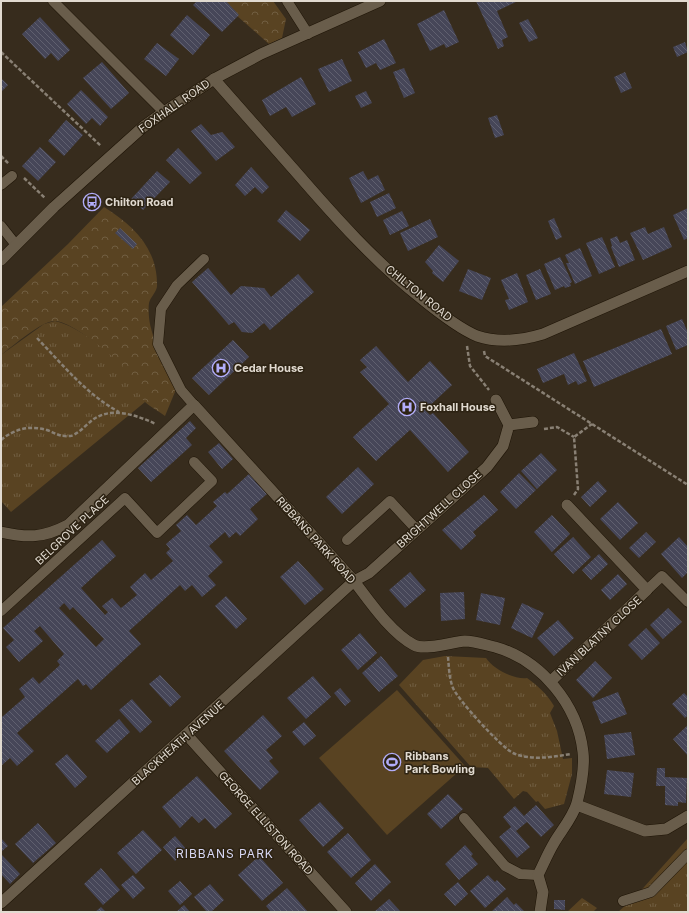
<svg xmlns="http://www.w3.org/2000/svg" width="689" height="913" font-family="Inter,sans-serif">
	<defs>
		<pattern id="grass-tufts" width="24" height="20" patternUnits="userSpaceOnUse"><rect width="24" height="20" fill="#594322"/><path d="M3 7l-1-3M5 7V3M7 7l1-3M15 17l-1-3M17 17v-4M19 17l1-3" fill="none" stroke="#715e41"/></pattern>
		<pattern id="forest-crowns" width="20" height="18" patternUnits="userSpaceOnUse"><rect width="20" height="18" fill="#594322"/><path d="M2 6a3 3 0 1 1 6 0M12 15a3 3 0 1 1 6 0" fill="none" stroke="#715e41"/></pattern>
		<pattern id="building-back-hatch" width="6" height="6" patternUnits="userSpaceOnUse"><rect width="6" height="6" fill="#464658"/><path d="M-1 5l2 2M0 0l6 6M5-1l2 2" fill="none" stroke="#60606f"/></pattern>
	</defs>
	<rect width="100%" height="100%" fill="#372c1d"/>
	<path fill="url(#grass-tufts)" d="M55,321C78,326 116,355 130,374C136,382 140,393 145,402L11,512L1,501V355L44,324Z
		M445,656L486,658C493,669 515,680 527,678C538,686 547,694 554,706L550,713L557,731L563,759L572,758V774L564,804L545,809L538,801L536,802L527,792L523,791L514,799L488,768L471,767L399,685L423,660Z
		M688,838V912H618L636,896Z"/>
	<path fill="url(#forest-crowns)" d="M220,1H273L286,19L282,38L269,44Z
		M104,207C133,225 157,248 157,284C158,291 150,297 149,303C148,309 149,322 151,328C154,343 170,371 177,387L165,416C159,411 150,407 145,402C138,395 136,383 130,375C121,361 72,321 55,321C41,321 13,346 1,355V307L68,244Z
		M582,898L597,908L593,912H567Z"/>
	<path fill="#594322" d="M397,690L465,766L387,835L319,758Z"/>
	<path fill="url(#building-back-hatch)" fill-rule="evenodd" d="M197,1H226L239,15L222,32L193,5Z
		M476,1H518L497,11L508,37L502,40L504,46L498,49Z
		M444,10L459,42L446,48L444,44L430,51L417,24Z
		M187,15L210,35L193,55L170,35Z
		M40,17L70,50L58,61L51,53L45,59L22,34Z
		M528,19L538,38L529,42L519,23Z
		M384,39L396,63L380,70L376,63L366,68L358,52Z
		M685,42L688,52L677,57L673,47Z
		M157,43L179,59L166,76L144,59Z
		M342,59L352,81L329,92L318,69Z
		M102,62L129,93L111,109L83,78Z
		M404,68L415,93L404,98L393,72Z
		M625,72L632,88L621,93L614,77Z
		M301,77L316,104L292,117L286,107L270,116L262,100Z
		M1,78L8,85L1,92Z
		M81,90L108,117L100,126L92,118L86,124L67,104Z
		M366,91L372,103L361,108L355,96Z
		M497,115L504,135L495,138L488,118Z
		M66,120L83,135L64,156L48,141Z
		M201,124L211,135L222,132L235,147L216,161L191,131Z
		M40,147L56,162L38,181L22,166Z
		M178,148L202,173L190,184L166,160Z
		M251,167L269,187L262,194L255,187L245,196L235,185Z
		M157,171L170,182L143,210L131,199Z
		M363,171L368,180L378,175L385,190L361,203L349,178Z
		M389,193L396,208L377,217L370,202Z
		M688,208V238L684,240L673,215Z
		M286,210L310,230L300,241L277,221Z
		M402,211L409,226L390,235L383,220Z
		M554,218L562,237L556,240L548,221Z
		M430,219L438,237L408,251L400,233Z
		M645,227L648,234L664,227L672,247L643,260L630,233Z
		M120,228L137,244L133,249L115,233Z
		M617,236L620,243L627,240L635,260L619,267L611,247L612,246L610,239Z
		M602,237L615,267L599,274L586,243Z
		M439,245L459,261L443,282L432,273L433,271L425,262Z
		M580,248L592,276L575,284L566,263H569L565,255Z
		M560,257L572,282L570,283L571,286L565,288L564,286L555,290L544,264Z
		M208,268L231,295L241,286L264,288L271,297L298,274L314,292L270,330L264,323L252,333L242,332L234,322L229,325L192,282Z
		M468,269L491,278L482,300L459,291Z
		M540,269L551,294L536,300L526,275Z
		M517,273L528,302L509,310L505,300L509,299L501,280Z
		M682,319L688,333V345L676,350L666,326Z
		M661,329L672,354L594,387L583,361Z
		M233,340L249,357L209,395L192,378Z
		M376,346L408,382L430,361L452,385L425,410L430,415L433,413L469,452L448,472L410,430L376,461L353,437L389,404L360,372L367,367L360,360Z
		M574,353L587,381L578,385L576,381L568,385L564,374L543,383L537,369Z
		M190,421L196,428L186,438L192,445L151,482L138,468Z
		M219,443L233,459L222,469L208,452Z
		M541,453L557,470L537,489L521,471Z
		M358,467L374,484L342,514L326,497Z
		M519,473L536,490L516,509L500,492Z
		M249,474L267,494L250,509L258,519L240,536L236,532L229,538L225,532L209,546L223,562L208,576L216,585L202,597L192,585L185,591L180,585L129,631L141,644L91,690L86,684L83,686L78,679L17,733L34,751L17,766L10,758L1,766V716L2,717L25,697L19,689L33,677L39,684L60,665L57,661L64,654L40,626L34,631L43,641L19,662L6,647L14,640L3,628L102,540L116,556L81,588L105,615L108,612L102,606L112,598L121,608L137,595L130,587L145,573L151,580L173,561L166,553L170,549L166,544L181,531L176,525L187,515L196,525L217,506L213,502L225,492L227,494ZM64,603L70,610L73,607L104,639L96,647L59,608Z
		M598,481L607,491L590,507L581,497Z
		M484,495L498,510L473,532L476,536L461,550L442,530Z
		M618,502L638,523L620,540L600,519Z
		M552,515L570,534L552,552L534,532Z
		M646,532L656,542L639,558L629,548Z
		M573,537L591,557L573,574L554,554Z
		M679,537L688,547V572L682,578L661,554Z
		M599,554L608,564L591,580L582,570Z
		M298,561L324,589L305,605L280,577Z
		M410,572L426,590L405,608L389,590Z
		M618,574L627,584L610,600L601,590Z
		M464,592L465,619L441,621L440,593Z
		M481,593L505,598L500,625L476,620Z
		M226,596L247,619L236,629L215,606Z
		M522,603L544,613L532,638L511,628Z
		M668,608L682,622L663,639L650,625Z
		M558,620L574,638L554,656L537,638Z
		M646,628L660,643L642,660L628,645Z
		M360,633L377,653L358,670L341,650Z
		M381,656L398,676L379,692L362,673Z
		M595,661L612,678L593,698L576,680Z
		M160,675L181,697L170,707L149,684Z
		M313,676L331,697L306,719L287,698Z
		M340,688L351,701L345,706L334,693Z
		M618,692L627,714L601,724L592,702Z
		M684,693L688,697V715L685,718L672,704Z
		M132,699L152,722L140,733L119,710Z
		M263,715L282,736L266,750L273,758L269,761L279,772L260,790L224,751Z
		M119,719L130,732L107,753L95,741Z
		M304,722L316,736L304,746L292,732Z
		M688,725V756L673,739Z
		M631,732L635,755L607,759L604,735Z
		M67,754L87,777L75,788L55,764Z
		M657,768H665V777L687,778L686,803L678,802V806L665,805V786H656Z
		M607,770L634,773L631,797L604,794Z
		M197,776L232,814L215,829L205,818L199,823L192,816L180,828L162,807Z
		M448,794L463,809L441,829L427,814Z
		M320,802L344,828L323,847L299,820Z
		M536,805L554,825L541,837L527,822L516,831L530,847L517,858L499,837L511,827L503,817L515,806L524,816Z
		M38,823L56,843L33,863L15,844Z
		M143,830L162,850L136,874L117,853Z
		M348,833L371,860L351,878L327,852Z
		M175,836L187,850L175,861L163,847Z
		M1,838L8,846L2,851L1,850Z
		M465,845L473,854L471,856L478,864L459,880L445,864Z
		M2,855L20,874L10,884L1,874Z
		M259,856L283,883L262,901L238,875Z
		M375,864L391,882L371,901L355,883Z
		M101,868L120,890L103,905L84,884Z
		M133,875L145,888L133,899L121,885Z
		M488,875L495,882L497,880L506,889L485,908L470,891Z
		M180,881L192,894L180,905L168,891Z
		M458,882L468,894L455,906L444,894Z
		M210,884L224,900L211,912H207L194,897Z
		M287,888L295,897L308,912H271L266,906Z
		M507,897L514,905L516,903L525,912H491Z
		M389,899L401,912H374Z
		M554,900H565V910L554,909Z
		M184,905L190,912H176Z
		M101,907L106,912H95Z"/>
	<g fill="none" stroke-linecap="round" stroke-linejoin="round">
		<defs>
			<path id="service" d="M53,1L164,112
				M287,1L308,34
				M1,185L12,176
				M1,226L16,245
				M194,405L181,390L158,344L161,309L177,285L204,259
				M347,540L390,501L417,530
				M647,590L662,576L688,602
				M1,611L125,498L157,533L212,481L194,462
				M464,818L505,866L520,874L538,875
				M623,901L651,892L688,854"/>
			<path id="minor" d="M214,79C241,110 269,141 296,172C335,217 375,262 422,299C438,312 458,328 477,336C498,343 523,340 543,334L688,271
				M509,425L533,422
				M1,532C28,538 43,538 68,525L194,405L354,581C370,602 391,633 414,645C425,651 452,642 465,641C474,641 486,645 495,647C541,660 578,705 583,752C585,769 581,787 577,803C573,817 561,831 554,843C548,853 543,865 538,875L543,892L540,912
				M551,681L647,590L567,505
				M187,735L346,912
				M577,805L645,831L666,829L688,816
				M1,903L354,581L369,573L487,467L503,446L509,425L496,400"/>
			<path id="tertiary" d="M1,260L54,207L143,127L164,112L214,79L261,54L380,1"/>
		</defs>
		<use href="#service" stroke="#1e1406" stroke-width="11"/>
		<use href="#minor" stroke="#1e1406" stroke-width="12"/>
		<use href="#tertiary" stroke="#1e1406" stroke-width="12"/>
		<path stroke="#898074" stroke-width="2.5" stroke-dasharray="4 2" stroke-linecap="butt" d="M1,52L101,146
			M1,156L9,164
			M24,178L45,198
			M37,338C63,365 86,394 119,412
			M467,346L470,366L489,390
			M484,351L485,356L688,485
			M544,429L557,427L574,437
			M1,440C14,429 30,425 47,430C55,433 60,437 70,436C77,435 85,426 90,422C109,405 136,415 156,424
			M574,495L578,489L574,437L592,424
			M448,657C449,667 449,678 453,688C458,700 501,747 513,753C531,761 552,757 571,754"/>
		<use href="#service" stroke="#695d4b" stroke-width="10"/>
		<use href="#minor" stroke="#695d4b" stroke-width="11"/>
		<use href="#tertiary" stroke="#695d4b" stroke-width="11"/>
	</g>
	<defs>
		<symbol id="bus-ring" viewBox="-11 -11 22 22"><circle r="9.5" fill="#2d2313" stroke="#b2adf9" stroke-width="1.5"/><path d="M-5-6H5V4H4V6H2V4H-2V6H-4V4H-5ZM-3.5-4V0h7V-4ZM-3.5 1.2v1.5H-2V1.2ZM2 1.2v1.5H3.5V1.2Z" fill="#b2adf9"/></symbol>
		<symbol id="hospital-ring" viewBox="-11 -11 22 22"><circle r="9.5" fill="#2d2313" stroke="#b2adf9" stroke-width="1.5"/><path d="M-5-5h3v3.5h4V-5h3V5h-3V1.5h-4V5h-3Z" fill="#b2adf9"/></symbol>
		<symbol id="stadium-ring" viewBox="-11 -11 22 22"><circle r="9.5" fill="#2d2313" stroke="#b2adf9" stroke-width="1.5"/><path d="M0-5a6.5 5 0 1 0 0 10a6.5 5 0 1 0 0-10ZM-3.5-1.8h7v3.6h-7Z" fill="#b2adf9"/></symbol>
	</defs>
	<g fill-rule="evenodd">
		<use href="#bus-ring" x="82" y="192" width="20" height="20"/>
		<use href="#hospital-ring" x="211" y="358" width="20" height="20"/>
		<use href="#hospital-ring" x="397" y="397" width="20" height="20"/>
		<use href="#stadium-ring" x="382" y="752" width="20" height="20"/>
	</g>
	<g text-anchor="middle" stroke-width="3" stroke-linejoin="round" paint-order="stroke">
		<g font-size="11" fill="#e1dad0" stroke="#2d2313">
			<text transform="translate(174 106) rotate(-35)" y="4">FOXHALL ROAD</text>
			<text transform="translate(419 293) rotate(39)" y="4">CHILTON ROAD</text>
			<text transform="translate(439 509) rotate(-42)" y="4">BRIGHTWELL CLOSE</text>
			<text transform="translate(72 530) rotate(-43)" y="4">BELGROVE PLACE</text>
			<text transform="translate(316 540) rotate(48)" y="4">RIBBANS PARK ROAD</text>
			<text transform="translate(599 636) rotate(-43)" y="4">IVAN BLATNY CLOSE</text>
			<text transform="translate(178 743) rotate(-42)" y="4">BLACKHEATH AVENUE</text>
			<text transform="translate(266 823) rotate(48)" y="4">GEORGE ELLISTON ROAD</text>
		</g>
		<g font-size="11" font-weight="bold" fill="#e1dad0" stroke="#2d2313" text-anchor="start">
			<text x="105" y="206">Chilton Road</text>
			<text x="234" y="372">Cedar House</text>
			<text x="420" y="411">Foxhall House</text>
			<text x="405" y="760">Ribbans<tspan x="405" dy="13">Park Bowling</tspan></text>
		</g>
		<g font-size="12" letter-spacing="1" fill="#d9d9f6" stroke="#2d2313">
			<text x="225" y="858">RIBBANS PARK</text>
		</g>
	</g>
	<rect width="689" height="913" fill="none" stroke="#e1dad0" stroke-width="4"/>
</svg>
